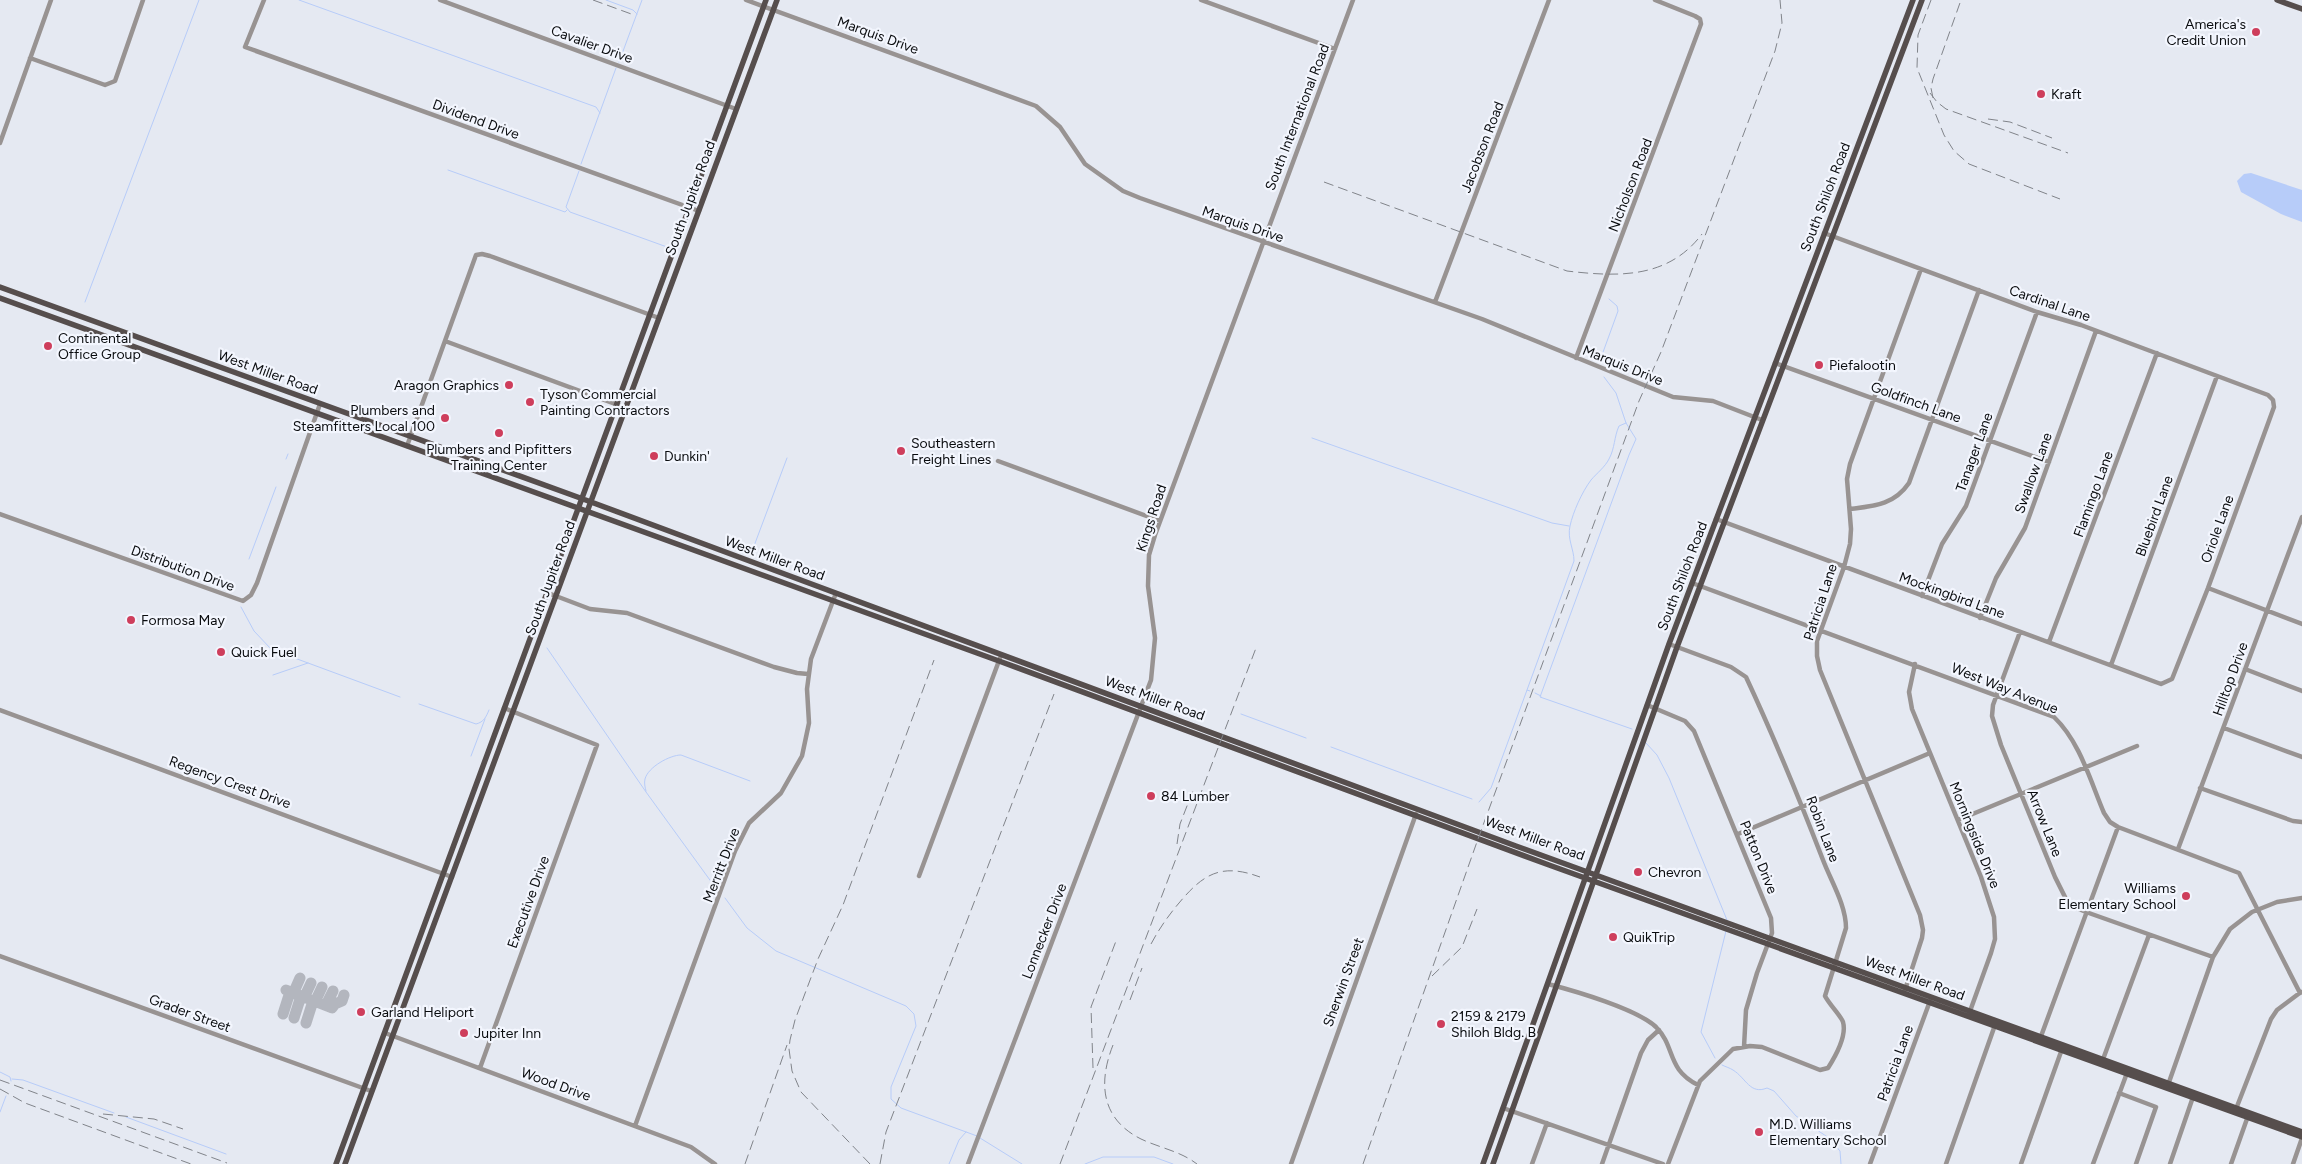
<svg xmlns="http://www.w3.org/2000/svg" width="2302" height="1164" font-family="Figtree,sans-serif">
	<rect width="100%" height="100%" fill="#e5e9f2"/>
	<path fill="#b7ccf9" d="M2251,173L2302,190V222L2281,214L2241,192L2237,181L2244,174Z"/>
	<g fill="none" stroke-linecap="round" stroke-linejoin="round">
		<path stroke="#b7ccf9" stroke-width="1" d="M299,0L596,107L600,113
			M606,0L633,10L637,14
			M619,62L642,0
			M581,164L616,68
			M448,170L565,212L567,210
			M579,171L566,207L570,212L667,247
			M85,302L199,0
			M1602,355L1618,311L1617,306L1609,299
			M1604,377L1616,393L1626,423L1636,439L1629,455L1540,697L1632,729
			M1312,438L1552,523L1569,526
			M286,459L288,454
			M751,554L787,458
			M249,559L276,487
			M241,607L254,631L271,649
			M547,648L646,792L715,887
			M281,653L400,697
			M273,675L308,663
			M1527,690L1574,561C1574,549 1567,539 1570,526C1573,512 1582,492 1591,480C1597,473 1605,467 1609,459C1615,448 1614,437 1619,426L1626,423
			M1535,693L1541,696
			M419,704L476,724C484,722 486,717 489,710
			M1241,714L1306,738
			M1646,743L1657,755L1669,778L1727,920
			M1331,747L1472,799
			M471,756L485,719
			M646,791C645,787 644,783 645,779C648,767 670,755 681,755L750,781
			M1479,802L1491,788L1527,690L1530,691
			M725,898L747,928L776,951L906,1006L914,1014L916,1026L891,1087V1099L901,1108L977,1136
			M1715,1058L1701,1032L1726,931
			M1722,1065C1726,1067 1730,1068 1733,1070C1746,1078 1750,1095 1767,1088L1774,1091L1796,1116L1829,1138L1840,1151L1841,1164
			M0,1072L10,1077L11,1081
			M12,1079L23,1080L114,1113
			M0,1112L6,1096
			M126,1117L226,1154
			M980,1138L1022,1164
			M949,1164L959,1140L966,1132
			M1085,1164L1103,1157H1154L1173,1164"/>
		<path stroke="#b3b6be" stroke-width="11" d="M286,990L332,1008L335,1004L342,1001L344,995
			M293,994L300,978
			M304,998L311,983
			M315,1002L322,987
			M326,1005L333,991
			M283,1014L290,992
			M294,1018L301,996
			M306,1023L313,1001"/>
		<path stroke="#989392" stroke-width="4.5" d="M264,0L245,47L699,211
			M440,0L736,109
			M746,0L1036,106L1060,127L1085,164L1123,191L1140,198L1482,319L1673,397L1713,401L1762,420
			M1201,0L1335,49
			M30,58L105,85L115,81L143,0
			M0,143L51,0
			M1435,302L1549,0
			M445,341L626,408
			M1576,358L1701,24L1700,19L1695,16L1655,0
			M1775,363L2049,462
			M407,446L476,255L482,254L490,256L659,318
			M998,461L1160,521
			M1850,509C1874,506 1894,505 1909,483L1979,290
			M0,514L243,601L251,595L257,583L320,404
			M1716,519L2161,684L2172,679L2208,588L2274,407L2273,400L2268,395L2081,325L2037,312L1824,233
			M1692,583L2054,717C2080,742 2090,780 2104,813L2110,822L2118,827L2239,873L2300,993
			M2208,588L2302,624
			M548,593L590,609L627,613L774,667L797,673L808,674
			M1922,596L1942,544L1966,506L2037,312
			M1980,618L1996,578L2025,528L2096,331
			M2020,632L1993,705L1992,716L2001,745L2055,877L2067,901L2074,907L2086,912L2213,957
			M2049,642L2157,353
			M1915,664L1909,692L1912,709L1981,877L1994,917L1995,939L1991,953L1969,1014
			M2111,665L2217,376
			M2245,669L2302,691
			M1647,705L1685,721L1694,731L1771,918L1772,933L1757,973L1746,1010L1744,1047
			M0,710L452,877
			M2224,728L2302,757
			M2200,788L2293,821L2302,822
			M1958,820L2137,746
			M1738,834L1930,753
			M2178,849L2302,517
			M919,876L1000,658
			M0,956L371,1091
			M1548,984C1575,991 1637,1009 1656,1027C1676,1047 1666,1069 1698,1085
			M1905,990L1922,938L1923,930L1920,915L1820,670L1817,656V641L1844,567L1850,544L1851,529L1847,479L1850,464L1921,269
			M385,1033L691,1147L715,1164
			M2040,1039L2118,827
			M2102,1062L2149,935
			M480,1068L597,745L504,708
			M2168,1085L2213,957L2230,929L2252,912L2277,902L2302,898
			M2119,1093L2156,1107L2136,1164
			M1503,1108L1663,1164
			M2236,1109L2271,1019L2277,1010L2301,992
			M635,1126L735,851L749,823L781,793L802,756L809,723L807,689L811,659L836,593
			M968,1164L1151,680L1155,638L1148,586L1149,555L1155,535L1353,0
			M1291,1164L1416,814
			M1532,1164L1547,1123
			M1602,1164L1641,1053L1648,1040L1659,1030
			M1668,1164L1700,1081L1733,1049L1750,1046L1762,1047L1820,1070L1828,1068C1835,1057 1847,1036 1843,1022C1841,1016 1829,1004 1825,996L1846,928C1846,905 1831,881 1823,860C1799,798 1774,737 1746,677L1731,667L1669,644
			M1870,1164L1930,1001
			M1946,1164L1995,1025
			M2021,1164L2062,1049
			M2093,1164L2127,1073
			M2170,1164L2193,1097
			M2231,1164L2248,1116
			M2293,1164L2302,1138"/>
		<path stroke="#564e4d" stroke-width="5.5" d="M2277,0L2302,9
			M0,287L583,499L1516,846L2302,1132
			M0,298L999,661L1549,865L2302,1137
			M336,1164L766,0
			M345,1164L777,0
			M1483,1164L1669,644L1913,0
			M1493,1164L1677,647L1922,0"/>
		<path stroke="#81848a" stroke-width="1" stroke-dasharray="10 5" stroke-linecap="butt" d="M593,0L634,15
			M1931,0L1918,35L1917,68L1944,135L1954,151L1969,164L2060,199
			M1930,93L1937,102L1946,109L2068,153
			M1933,98L1931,88L1933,79L1961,0
			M1988,119L2010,122L2052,138
			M1324,182L1567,271C1618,277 1668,279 1702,234
			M1177,844L1180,824L1194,788
			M1151,944C1159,929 1168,916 1179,903C1204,873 1222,863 1260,877
			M1432,976L1462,947L1477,909
			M1130,1000L1142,968
			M1113,1045C1098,1083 1101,1119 1141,1139C1160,1148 1180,1151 1197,1164
			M1093,1068L1091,1007L1116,941
			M0,1080L227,1163
			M0,1089L25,1103L191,1164
			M103,1114L154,1119L183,1129
			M745,1164L787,1045
			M870,1164L801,1092L792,1071L789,1049L790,1040L795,1020L818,959L843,905L934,660
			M880,1164L886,1132L1054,694
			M1060,1164L1256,648
			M1363,1164L1478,839L1639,401L1661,352L1775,51L1782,23L1780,0"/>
	</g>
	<g fill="#ce3e5c" stroke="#f3f6fe" stroke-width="2">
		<circle cx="2256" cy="32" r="5"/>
		<circle cx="2041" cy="94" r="5"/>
		<circle cx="48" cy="346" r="5"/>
		<circle cx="1819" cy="365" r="5"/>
		<circle cx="509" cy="385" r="5"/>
		<circle cx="530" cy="402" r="5"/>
		<circle cx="445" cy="418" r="5"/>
		<circle cx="499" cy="433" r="5"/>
		<circle cx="901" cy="451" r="5"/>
		<circle cx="654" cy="456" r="5"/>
		<circle cx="131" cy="620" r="5"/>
		<circle cx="221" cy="652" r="5"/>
		<circle cx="1151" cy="796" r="5"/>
		<circle cx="1638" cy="872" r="5"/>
		<circle cx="2186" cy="896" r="5"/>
		<circle cx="1613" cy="937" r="5"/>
		<circle cx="361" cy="1012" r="5"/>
		<circle cx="1441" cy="1024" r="5"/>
		<circle cx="464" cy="1033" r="5"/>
		<circle cx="1759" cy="1132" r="5"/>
	</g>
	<g text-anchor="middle" stroke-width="4.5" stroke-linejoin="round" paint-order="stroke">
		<g font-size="14" fill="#0a0c0f" stroke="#f3f6fe" text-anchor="start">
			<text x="2246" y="29" text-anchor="end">America's<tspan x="2246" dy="16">Credit Union</tspan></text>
			<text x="2051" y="99">Kraft</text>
			<text x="58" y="343">Continental<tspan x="58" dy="16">Office Group</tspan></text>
			<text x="1829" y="370">Piefalootin</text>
			<text x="499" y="390" text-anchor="end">Aragon Graphics</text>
			<text x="540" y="399">Tyson Commercial<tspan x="540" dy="16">Painting Contractors</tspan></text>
			<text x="435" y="415" text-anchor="end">Plumbers and<tspan x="435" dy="16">Steamfitters Local 100</tspan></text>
			<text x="911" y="448">Southeastern<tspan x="911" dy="16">Freight Lines</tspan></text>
			<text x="499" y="454" text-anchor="middle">Plumbers and Pipfitters<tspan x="499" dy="16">Training Center</tspan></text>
			<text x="664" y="461">Dunkin'</text>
			<text x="141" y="625">Formosa May</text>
			<text x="231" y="657">Quick Fuel</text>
			<text x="1161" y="801">84 Lumber</text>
			<text x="1648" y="877">Chevron</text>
			<text x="2176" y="893" text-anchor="end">Williams<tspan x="2176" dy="16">Elementary School</tspan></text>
			<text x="1623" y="942">QuikTrip</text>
			<text x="371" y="1017">Garland Heliport</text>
			<text x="1451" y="1021">2159 &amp; 2179<tspan x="1451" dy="16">Shiloh Bldg. B</tspan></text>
			<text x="474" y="1038">Jupiter Inn</text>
			<text x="1769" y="1129">M.D. Williams<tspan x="1769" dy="16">Elementary School</tspan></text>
		</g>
		<g font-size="14" fill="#0a0c0f" stroke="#f3f6fe">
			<text transform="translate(878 35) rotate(20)" y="5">Marquis Drive</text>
			<text transform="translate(592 44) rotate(20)" y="5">Cavalier Drive</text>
			<text transform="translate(1297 117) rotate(-69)" y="5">South International Road</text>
			<text transform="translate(476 119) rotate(20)" y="5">Dividend Drive</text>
			<text transform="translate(1482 147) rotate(-69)" y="5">Jacobson Road</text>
			<text transform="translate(1630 185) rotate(-69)" y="5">Nicholson Road</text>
			<text transform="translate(1825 197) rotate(-69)" y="5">South Shiloh Road</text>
			<text transform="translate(690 198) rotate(-70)" y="5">South Jupiter Road</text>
			<text transform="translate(1243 224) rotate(19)" y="5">Marquis Drive</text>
			<text transform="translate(2050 303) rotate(19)" y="5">Cardinal Lane</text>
			<text transform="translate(1623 365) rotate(22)" y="5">Marquis Drive</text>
			<text transform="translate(268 372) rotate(20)" y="5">West Miller Road</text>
			<text transform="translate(1916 402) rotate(20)" y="5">Goldfinch Lane</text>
			<text transform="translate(1974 452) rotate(-70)" y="5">Tanager Lane</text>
			<text transform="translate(2033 473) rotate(-70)" y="5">Swallow Lane</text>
			<text transform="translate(2093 494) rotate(-70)" y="5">Flamingo Lane</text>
			<text transform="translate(2154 516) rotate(-70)" y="5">Bluebird Lane</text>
			<text transform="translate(1151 518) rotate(-72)" y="5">Kings Road</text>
			<text transform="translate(2217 529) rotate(-70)" y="5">Oriole Lane</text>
			<text transform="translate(775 558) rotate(20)" y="5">West Miller Road</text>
			<text transform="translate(183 568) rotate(20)" y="5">Distribution Drive</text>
			<text transform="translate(1682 576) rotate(-69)" y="5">South Shiloh Road</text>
			<text transform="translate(550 578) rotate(-70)" y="5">South Jupiter Road</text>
			<text transform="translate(1952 595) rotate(20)" y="5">Mockingbird Lane</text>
			<text transform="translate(1820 602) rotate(-72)" y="5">Patricia Lane</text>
			<text transform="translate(2230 679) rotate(-70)" y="5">Hilltop Drive</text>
			<text transform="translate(2005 688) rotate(22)" y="5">West Way Avenue</text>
			<text transform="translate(1155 698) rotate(20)" y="5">West Miller Road</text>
			<text transform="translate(230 782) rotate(20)" y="5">Regency Crest Drive</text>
			<text transform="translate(2045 823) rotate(68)" y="5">Arrow Lane</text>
			<text transform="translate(1823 829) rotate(69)" y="5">Robin Lane</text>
			<text transform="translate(1975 835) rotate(68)" y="5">Morningside Drive</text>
			<text transform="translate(1535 838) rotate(20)" y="5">West Miller Road</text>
			<text transform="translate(1759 857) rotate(68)" y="5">Patton Drive</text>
			<text transform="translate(721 865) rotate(-69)" y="5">Merritt Drive</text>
			<text transform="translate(528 902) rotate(-70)" y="5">Executive Drive</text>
			<text transform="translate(1044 931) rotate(-69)" y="5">Lonnecker Drive</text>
			<text transform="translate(1915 978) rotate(20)" y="5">West Miller Road</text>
			<text transform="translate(1343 982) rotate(-70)" y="5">Sherwin Street</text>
			<text transform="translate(190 1013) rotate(20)" y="5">Grader Street</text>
			<text transform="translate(1895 1063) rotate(-70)" y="5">Patricia Lane</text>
			<text transform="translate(556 1084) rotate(20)" y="5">Wood Drive</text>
		</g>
	</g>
</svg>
